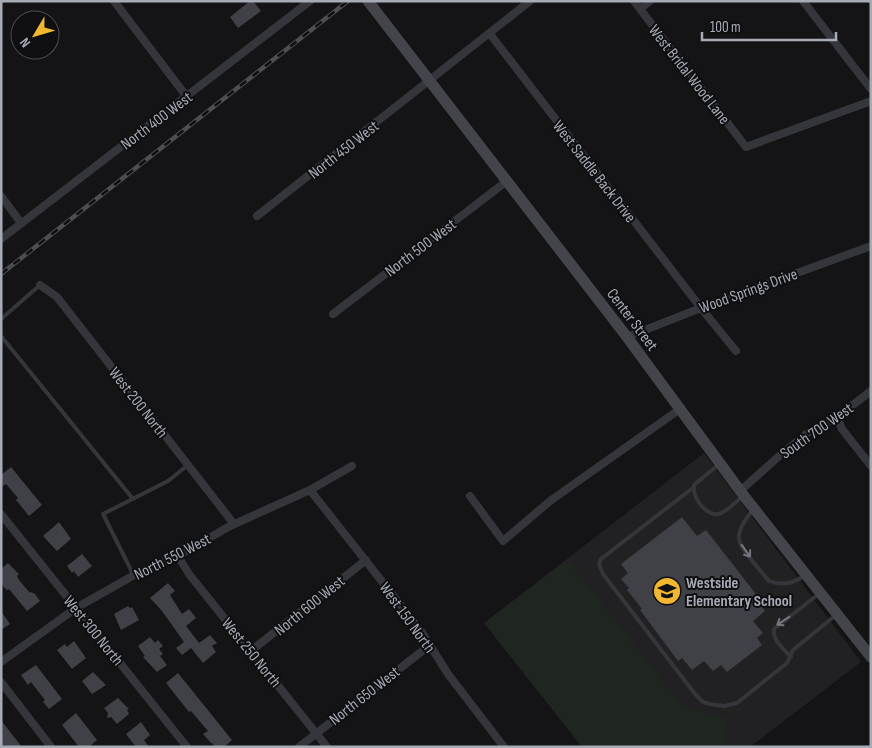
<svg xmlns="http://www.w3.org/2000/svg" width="872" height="748" font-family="'Sofia Sans Condensed',sans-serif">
	<rect width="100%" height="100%" fill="#141416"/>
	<path fill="#212023" d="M704,453L861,662L750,747H582L484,623Z"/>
	<path fill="#1f2620" d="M568,559L684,708L727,717L723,743L726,747H582L484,623Z"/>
	<path fill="#404146" d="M250,1H253L261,11L238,28L230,17Z
		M11,467L42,505L29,516L16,500L18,498L6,484L1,487V475Z
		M682,517L697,536L706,530L759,598L757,600L765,611L753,621L763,633L757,638L762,645L727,672L721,665L713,671L704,661L692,670L682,658L678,661L640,610L642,609L627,590L629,588L621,579L628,573L621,564Z
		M59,522L71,539L57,551L43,536Z
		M82,554L92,566L78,577L74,571L72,573L67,566Z
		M8,563L19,574L17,576L19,580L30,593L31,592L35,594L40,601L27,611L9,589L7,590L1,584V569Z
		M168,583L175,591L170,595L182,614L189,609L196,618L186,626L199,643L210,635L217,643L212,646L216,652L203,663L191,648L182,655L176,648L184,642L162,611L150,598Z
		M128,606L130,608L132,607L139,620L121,630L114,614Z
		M1,611L10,624L1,630Z
		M150,637L155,643L158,640L163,646L159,649L163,654L160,656L167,665L157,672L143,657L145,656L138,646Z
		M74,641L86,658L72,669L57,650L65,644L67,647Z
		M36,665L62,699L49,709L43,702L45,700L31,682L28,685L21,675Z
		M93,672L106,685L92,694L82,681Z
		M178,673L232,740L224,747H215L212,743H211L203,734L208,731L191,711L189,712L166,683Z
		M118,698L129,709L127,710L129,714L117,724L111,717L107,718L108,713L104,708Z
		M76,713L97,740L89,747H79L62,725Z
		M1,720L14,737L22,747H1Z
		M141,722L150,735L144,740L149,747H136L126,734Z"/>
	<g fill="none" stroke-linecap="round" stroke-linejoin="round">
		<path stroke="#35363b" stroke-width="4" d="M1,319L40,285
			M1,336L133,499
			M718,465L694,485C693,493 696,498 700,504C717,525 727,509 743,496
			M694,487L601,559L599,564L603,574L695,694L703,702L709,704L724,706L737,703L787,663L793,650L836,615
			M753,510C747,517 738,529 739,539C740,549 762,572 769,581C782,586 794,583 804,576
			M134,576L103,514L168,481L188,465
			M791,657C784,649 772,640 774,629L820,593"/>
		<path stroke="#35363b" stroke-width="8" d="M114,1L187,97
			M634,1L746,147L871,101
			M803,1L871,89
			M640,9L650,1
			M490,34L701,308L736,351
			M1,196L21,223
			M257,216L530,1
			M1,239L310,1
			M40,285L57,297L234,524
			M333,314L507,181
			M627,337L701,308L871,246
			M837,417L842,429L871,466
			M310,490L421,631L448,674L504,747
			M740,491L778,457L806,434L837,417L871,391
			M470,496L503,541L550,501L680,409
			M1,514L187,747
			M178,556L189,574L327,747
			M252,650L366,560
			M1,662L76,608L136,574L178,556L230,526L310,490L352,466
			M1,682L51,747
			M299,747L430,645"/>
		<path stroke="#43454b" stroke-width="11" d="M368,1L627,337L744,496L871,657"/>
		<defs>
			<path id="rail" d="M1,274L348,1"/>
		</defs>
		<use href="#rail" stroke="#4c4e54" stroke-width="4.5"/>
		<use href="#rail" stroke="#0f0f11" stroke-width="2.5" stroke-dasharray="8" stroke-linecap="butt"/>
	</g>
	<defs><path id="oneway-shaft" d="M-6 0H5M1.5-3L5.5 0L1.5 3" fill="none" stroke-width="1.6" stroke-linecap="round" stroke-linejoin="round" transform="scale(1.25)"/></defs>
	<g stroke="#73767f">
		<use href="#oneway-shaft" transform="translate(746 551) rotate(54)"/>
		<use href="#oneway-shaft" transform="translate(783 621) rotate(147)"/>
	</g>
	<defs>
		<symbol id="school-disc" viewBox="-11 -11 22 22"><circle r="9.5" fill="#f1b731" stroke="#0f0f11"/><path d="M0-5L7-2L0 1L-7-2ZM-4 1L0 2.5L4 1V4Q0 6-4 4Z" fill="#111"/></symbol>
	</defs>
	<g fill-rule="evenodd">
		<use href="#school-disc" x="651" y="575" width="32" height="32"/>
	</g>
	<g text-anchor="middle" stroke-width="4" stroke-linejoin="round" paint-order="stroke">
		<g font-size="16" fill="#a6abb6" stroke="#0f0f11">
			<text transform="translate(690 74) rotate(52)" y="6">West Bridal Wood Lane</text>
			<text transform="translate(156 120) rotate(-37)" y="6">North 400 West</text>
			<text transform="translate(343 149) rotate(-38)" y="6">North 450 West</text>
			<text transform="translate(595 171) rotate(52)" y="6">West Saddle Back Drive</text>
			<text transform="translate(420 247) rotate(-37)" y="6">North 500 West</text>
			<text transform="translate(748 290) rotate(-20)" y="6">Wood Springs Drive</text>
			<text transform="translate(633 319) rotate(53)" y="6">Center Street</text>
			<text transform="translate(139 402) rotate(52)" y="6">West 200 North</text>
			<text transform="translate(816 430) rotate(-35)" y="6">South 700 West</text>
			<text transform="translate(172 556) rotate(-27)" y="6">North 550 West</text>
			<text transform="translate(309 605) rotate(-39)" y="6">North 600 West</text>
			<text transform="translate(408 617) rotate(54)" y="6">West 150 North</text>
			<text transform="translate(94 630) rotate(51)" y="6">West 300 North</text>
			<text transform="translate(252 652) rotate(51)" y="6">West 250 North</text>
			<text transform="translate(364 695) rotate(-38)" y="6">North 650 West</text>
		</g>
		<g font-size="16" font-weight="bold" fill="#a6abb6" stroke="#0f0f11" text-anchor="start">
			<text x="686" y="588">Westside<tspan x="686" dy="18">Elementary School</tspan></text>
		</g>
	</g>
	<rect width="872" height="748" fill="none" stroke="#a6abb6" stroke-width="5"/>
	<g transform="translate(35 35) rotate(232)"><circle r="24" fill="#0f0f11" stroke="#4b4d53"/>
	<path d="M0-4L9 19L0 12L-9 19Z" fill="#f1b731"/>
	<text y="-8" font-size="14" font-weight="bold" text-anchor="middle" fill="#a6abb6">N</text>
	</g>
	<path d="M702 32v8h134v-8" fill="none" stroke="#a6abb6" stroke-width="2.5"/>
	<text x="710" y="32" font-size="15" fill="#a6abb6" stroke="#0f0f11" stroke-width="4" paint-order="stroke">100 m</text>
</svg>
